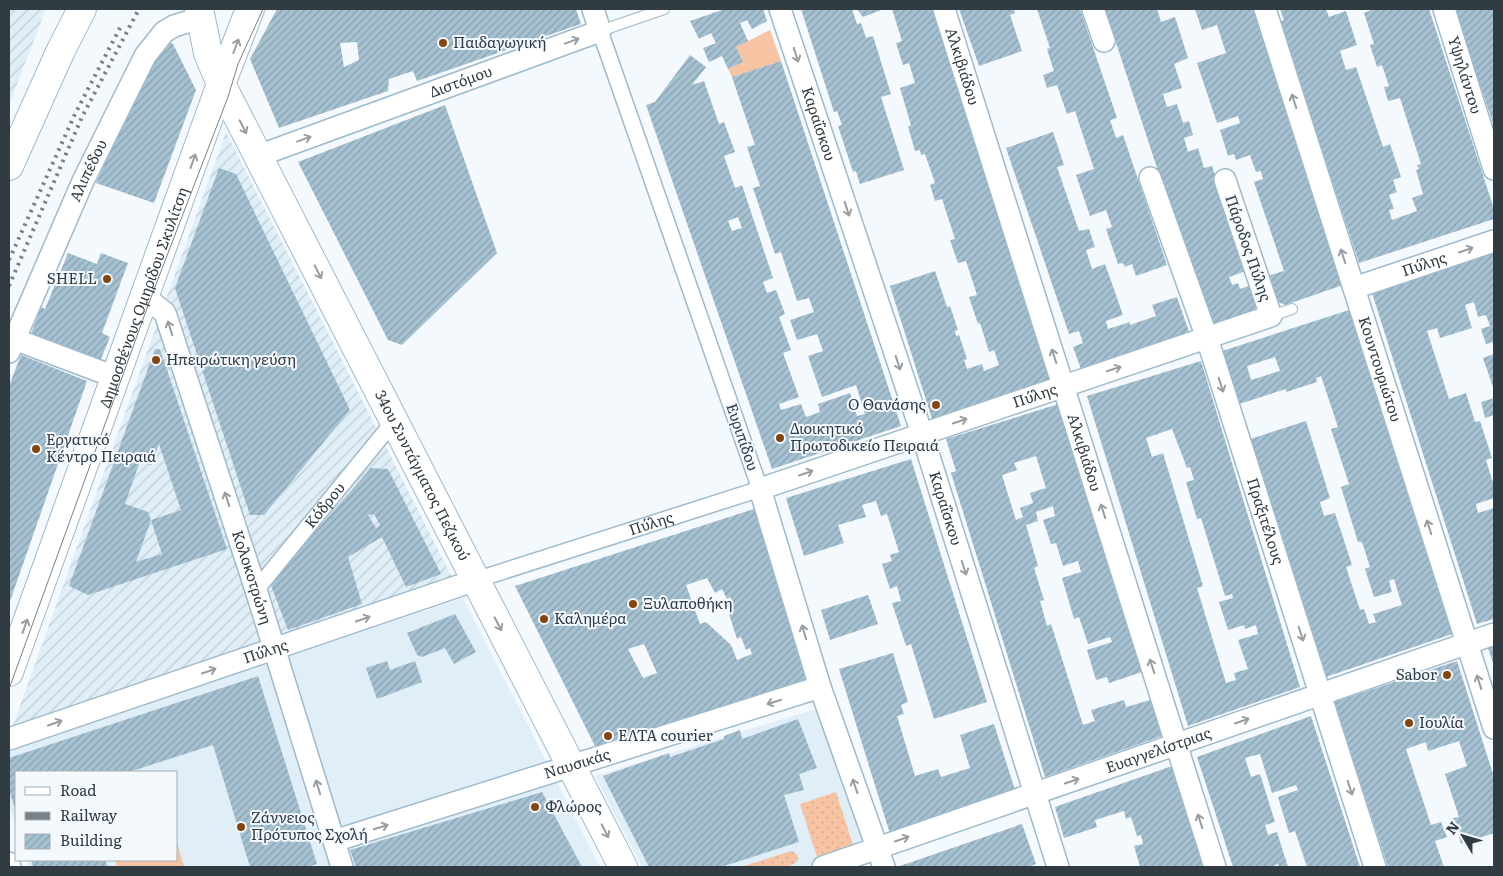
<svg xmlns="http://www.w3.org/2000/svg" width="1503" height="876" font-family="Literata,serif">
	<defs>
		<pattern id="industrial-furrows" width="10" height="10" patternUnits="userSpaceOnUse" patternTransform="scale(1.25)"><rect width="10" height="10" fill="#e0eef7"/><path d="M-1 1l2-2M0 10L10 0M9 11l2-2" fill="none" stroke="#c0cdd5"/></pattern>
		<pattern id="garden-dots" width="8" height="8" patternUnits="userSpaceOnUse" patternTransform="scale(1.25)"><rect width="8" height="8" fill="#f7c4a3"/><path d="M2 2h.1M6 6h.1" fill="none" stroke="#d4a98e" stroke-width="1.8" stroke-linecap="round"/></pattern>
		<pattern id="building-hatch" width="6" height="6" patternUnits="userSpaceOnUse" patternTransform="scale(1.25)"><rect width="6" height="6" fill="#a6c2d2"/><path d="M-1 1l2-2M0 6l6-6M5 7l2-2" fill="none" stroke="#889fac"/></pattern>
	</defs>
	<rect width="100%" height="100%" fill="#f4f9fd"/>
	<path fill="#e0eef7" d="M463,598L600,867H29L26,860H176V772H16V828L9,805V750Z
		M826,706L872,847L813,867H642L595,776Z"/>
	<path fill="url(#industrial-furrows)" d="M9,9H46L9,105Z
		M226,132L453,579L12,728Z"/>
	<path fill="#f7c4a3" d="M770,30L781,61L732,77L728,69L743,62L736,47Z
		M176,840L184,866L117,867L115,860H176Z"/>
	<path fill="url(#garden-dots)" d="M836,792L853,845L817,857L800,804Z
		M791,851L797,854L798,860C788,873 756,867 741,867Z"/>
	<path fill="url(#building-hatch)" fill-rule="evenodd" d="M277,9H576L581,24L417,81L413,71L389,79L388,91L279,128L250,59ZM357,42L359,60L344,67L340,43Z
		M725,9H763L767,21L752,29L747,20L740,23L748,41L736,47L743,62L728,69L722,56L709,62L703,48L716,43L711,33L699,39L690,21Z
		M801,9H852L857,24L861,23L866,38L873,36L891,94L881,97L904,170L860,184L856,171L853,172L838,126L842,125L837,111L834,112Z
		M857,9H884L863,17Z
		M892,9H935L1053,380L932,419L890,286L935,271L947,307L950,306L958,330L955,331L956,336L959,335L967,359L964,360L967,369L982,364L984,371L999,365L994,350L989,352L980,323L978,324L969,297L977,295L966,261L958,263L950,240L955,239L942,199L935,201L930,185L935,183L925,154L921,155L920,150L915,151L908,127L911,125L900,88L915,83L909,63L903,65L896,43L902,41Z
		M959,9H1014L1015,13L1010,15L1022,51L979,66Z
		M1037,9H1080L1117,118L1110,120L1116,138L1123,135L1167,265L1136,276L1132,264L1125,267L1123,263L1118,264L1106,229L1112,227L1106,210L1090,216L1076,175L1094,169L1075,111L1067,114L1057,85L1047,88L1043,75L1054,71L1047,49L1050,48Z
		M1105,9H1157L1161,22L1175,17L1188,58L1174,64L1182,88L1163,94L1167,107L1177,104L1183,123L1189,121L1193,135L1184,138L1188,152L1198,148L1204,168L1212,166L1246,271L1229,277L1232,285L1238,283L1240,289L1251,285L1260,313L1210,330Z
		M1195,9H1255L1346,284L1285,305L1278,302L1267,276L1284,271L1254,182L1263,179L1261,171L1256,172L1250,155L1236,160L1234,154L1228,156L1220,130L1240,123L1238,116L1217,123L1197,63L1226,53L1217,25L1202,30Z
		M1280,9H1326L1329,17L1346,11L1357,45L1340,51L1346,70L1356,67L1383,147L1390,144L1401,177L1393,180L1397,192L1389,195L1394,209L1389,210L1392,220L1417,211L1412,198L1423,194L1416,170L1419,169L1417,165L1421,164L1400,98L1388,101L1384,87L1389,86L1382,65L1377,67L1370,45L1374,44L1364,13L1374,9H1429L1494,209V219L1359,263L1280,22L1284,20Z
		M1456,9H1494V126L1476,73Z
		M168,42L173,44L196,90L154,203L96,183L129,108L164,44Z
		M690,55L706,67L692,85L704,81L719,124L724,122L735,152L724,156L735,188L742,185L773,278L763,282L767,293L776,290L785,314L779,317L791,350L783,353L799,397L779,404L781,410L801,404L806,417L820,412L818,404L850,393L857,416L865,414L856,385L822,397L808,356L823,351L817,334L797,340L790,320L814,312L809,298L797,301L781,252L775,254L753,188L760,186L747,147L755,145L732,77L781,61L901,426L772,469L646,105L655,102ZM738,217L742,228L732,231L728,221Z
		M445,105L497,253L402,345L388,340L298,162Z
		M1053,132L1064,165L1057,167L1079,231L1089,229L1095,247L1086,250L1092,269L1105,264L1123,315L1106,321L1108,329L1130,322V325L1156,316L1152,305L1177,297L1190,335L1082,372L1073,347L1083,343L1079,331L1069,334L1006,148Z
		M219,168L236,174L350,410L264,515H250L175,288Z
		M68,253L97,264L101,253L128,263L102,333L110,337L98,366L29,339L41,307L45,309Z
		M1494,253V342L1486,344L1481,329L1490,326L1486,315L1478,317L1474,302L1465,305L1472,328L1440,338L1437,328L1427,331L1449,399L1466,393L1475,422L1480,421L1492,458L1486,460L1494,486V498L1476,504L1478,513L1494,508V619L1477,624L1372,293Z
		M1349,310L1452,634L1323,678L1247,440L1306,421L1330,498L1320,502L1324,516L1335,513L1352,565L1346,567L1360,610L1364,609L1369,624L1376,622L1373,614L1402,605L1394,579L1389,581L1392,592L1374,597L1365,569L1370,567L1362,542H1358L1341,487L1349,484L1331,429L1338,427L1321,376L1316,378L1317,382L1286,392V389L1236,405L1219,352ZM1275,357L1280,371L1251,380L1247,366Z
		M155,349H159L161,352L227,549L88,595L69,586ZM159,444L181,510L151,520L162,554L136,562L151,520L148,512L125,504L140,461L151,465Z
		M1494,354V390L1483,358Z
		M21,355L87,381L9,604V386Z
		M1201,361L1300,687L1188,726L1087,396ZM1172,429L1187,468L1190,467L1194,480L1186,482L1197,519L1201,518L1225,596L1232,594L1233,598L1219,602L1228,630L1244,625L1245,629L1256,625L1258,634L1238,640L1248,669L1234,673L1236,680L1226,683L1197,588L1203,586L1163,453L1152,457L1146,438Z
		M1494,398V415L1485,418L1481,402Z
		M1062,403L1145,671L1109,683L1107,677L1096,680L1087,650L1112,642L1110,637L1088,644L1079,617L1074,619L1062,578L1081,572L1078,561L1063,566L1056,543L1051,544L1043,520L1055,516L1053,506L1036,512L1038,521L1026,525L1038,566L1034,568L1044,600L1040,601L1047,626L1051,624L1083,725L1095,721L1091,710L1124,700L1126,707L1154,699L1165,735L1045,777L951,473L956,471L946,439ZM1036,456L1046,488L1030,493L1033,503L1020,508L1023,517L1016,520L1002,475L1017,470L1014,463Z
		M911,459L987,702L934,719L911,644L906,646L892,603L901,601L897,586L890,589L882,564L892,561L890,555L899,552L887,514L881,516L876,501L862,505L866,517L838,525L844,543L804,556L786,498Z
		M371,468L388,469L441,574L406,587L382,537L348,557L362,604L288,630L270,583ZM374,514L380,525L376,528L368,515Z
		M754,509L811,686L597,750L515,586ZM707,578L715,593L722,589L727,599L730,597L733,602L726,605L737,639L741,637L746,650L750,648L752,654L737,660L731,645L706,622L700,624L686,585ZM644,644L657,673L643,678L628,649Z
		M868,595L878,624L830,640L821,610Z
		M455,614L476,652L454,664L445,648L422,657L417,655L407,633Z
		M1494,646V666L1488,648Z
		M893,653L908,702L901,705L904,714L897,716L915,776L938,769L941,777L970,768L960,735L994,724L1015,790L891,837L839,669Z
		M387,661L390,670L415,661L422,682L377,699L366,668Z
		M1457,661L1494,777V833L1461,844L1453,818L1459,817L1445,774L1467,766L1459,741L1428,751L1426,742L1406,749L1431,825L1441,822L1447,837L1435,841L1444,867H1388L1334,702Z
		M258,676L317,864L306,867H250L213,745L129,772H16V812L9,790V758Z
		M1311,716L1360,867H1307L1295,831L1289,833L1278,797L1298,790L1296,785L1272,793L1260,754L1245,758L1251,777L1260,774L1275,822L1265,825L1268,835L1277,832L1288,867H1279L1278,864L1270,867H1233L1197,757Z
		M798,719L817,768L799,774L804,790L784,795L799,842L721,867H649L603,776L669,753L670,757L724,739V736L740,730L742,739Z
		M1175,765L1207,867H1140L1134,846L1143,844L1141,835L1137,836L1131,817L1126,819L1124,811L1095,820L1097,827L1064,838L1055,807Z
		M542,792L582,867H356L350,850Z
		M1022,824L1036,864L1027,867H897Z
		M31,860H105L108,867H33Z"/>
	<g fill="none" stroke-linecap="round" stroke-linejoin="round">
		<defs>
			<path id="service" d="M600,31L664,9
				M1271,316L1292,309"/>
			<g id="pedestrian">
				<path id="s1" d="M476,580L760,489L600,31"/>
				<path id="s2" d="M256,590L394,421"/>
			</g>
			<g id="minor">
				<path id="s3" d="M780,9L922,434L1058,867"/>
				<path id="s4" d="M944,9L1215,867"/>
				<path d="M1093,9L1104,41"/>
				<path id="s5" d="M1265,9L1494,728"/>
				<path id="s6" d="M1444,9L1494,169"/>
				<path id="s7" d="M258,156L600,31L593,9"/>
				<path id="s8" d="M1150,178L1207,338L1375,867"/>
				<path id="s9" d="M1354,288L1494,241"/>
				<path id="s10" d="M144,296L165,313L256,590L342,867"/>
				<path d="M14,339L115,377"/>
				<path id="s11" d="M9,352L83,181L145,56L164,32L174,26L200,18"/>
				<path id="s12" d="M9,739L476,580"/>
				<path id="s13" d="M334,841L820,687"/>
				<path d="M9,863L10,867"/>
				<path id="s14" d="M823,867L1494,634"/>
				<path id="s15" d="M884,867L820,687L760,489L1271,316L1225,180"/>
			</g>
			<g id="secondary">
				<path id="s16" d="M221,84L623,867"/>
			</g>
			<g id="primary">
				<path d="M199,9L208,53L221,84"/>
				<path d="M9,166L61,50L82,9"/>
				<path id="s17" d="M9,672L221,84L250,9"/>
			</g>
		</defs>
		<use href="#service" stroke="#9ebacb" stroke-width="12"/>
		<use href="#pedestrian" stroke="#9ebacb" stroke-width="18"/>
		<use href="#minor" stroke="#9ebacb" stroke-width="24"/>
		<use href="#secondary" stroke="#9ebacb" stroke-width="30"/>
		<use href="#primary" stroke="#9ebacb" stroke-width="30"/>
		<use href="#service" stroke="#fff" stroke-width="10"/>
		<use href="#pedestrian" stroke="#fff" stroke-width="15"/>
		<use href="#minor" stroke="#fff" stroke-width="21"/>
		<use href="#secondary" stroke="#fff" stroke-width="28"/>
		<use href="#primary" stroke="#fff" stroke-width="28"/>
		<path stroke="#788187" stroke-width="1" d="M9,689L150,300L228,97L238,64L263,9"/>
		<path stroke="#788187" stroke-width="4" stroke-dasharray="2.5 5" stroke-linecap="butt" d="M9,260L75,114L122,24
			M9,286L82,117L139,9"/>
	</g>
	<defs><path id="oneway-shaft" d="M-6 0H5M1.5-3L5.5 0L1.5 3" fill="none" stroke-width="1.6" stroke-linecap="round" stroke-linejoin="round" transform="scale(1.25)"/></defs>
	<g stroke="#989ea0">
		<use href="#oneway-shaft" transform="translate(572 41) rotate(-20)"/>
		<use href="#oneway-shaft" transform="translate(236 46) rotate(-69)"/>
		<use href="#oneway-shaft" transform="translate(796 55) rotate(72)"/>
		<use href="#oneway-shaft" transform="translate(1294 101) rotate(-108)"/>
		<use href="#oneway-shaft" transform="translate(243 127) rotate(63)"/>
		<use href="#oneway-shaft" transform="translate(304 139) rotate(-20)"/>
		<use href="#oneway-shaft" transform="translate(193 161) rotate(-70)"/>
		<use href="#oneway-shaft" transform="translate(847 209) rotate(72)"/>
		<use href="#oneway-shaft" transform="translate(1466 250) rotate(-19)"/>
		<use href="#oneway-shaft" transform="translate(1343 256) rotate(-108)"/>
		<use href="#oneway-shaft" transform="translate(318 272) rotate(63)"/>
		<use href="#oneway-shaft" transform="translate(170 328) rotate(-108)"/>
		<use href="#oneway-shaft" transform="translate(1054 356) rotate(-108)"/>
		<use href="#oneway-shaft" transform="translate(898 363) rotate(72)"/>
		<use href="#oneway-shaft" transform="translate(1114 369) rotate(-18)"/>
		<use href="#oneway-shaft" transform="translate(1221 385) rotate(72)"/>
		<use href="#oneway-shaft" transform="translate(960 421) rotate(-19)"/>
		<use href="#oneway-shaft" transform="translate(806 473) rotate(-19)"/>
		<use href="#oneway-shaft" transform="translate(227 499) rotate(-108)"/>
		<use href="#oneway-shaft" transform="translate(1103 511) rotate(-108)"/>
		<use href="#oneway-shaft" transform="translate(1429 527) rotate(-108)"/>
		<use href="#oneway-shaft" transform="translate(964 568) rotate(72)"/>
		<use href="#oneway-shaft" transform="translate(363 619) rotate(-19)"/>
		<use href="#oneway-shaft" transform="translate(498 624) rotate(63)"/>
		<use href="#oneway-shaft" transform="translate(25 626) rotate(-70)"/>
		<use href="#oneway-shaft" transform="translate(804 632) rotate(-107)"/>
		<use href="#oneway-shaft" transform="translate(1301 634) rotate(72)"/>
		<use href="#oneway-shaft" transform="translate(1152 666) rotate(-108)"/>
		<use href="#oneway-shaft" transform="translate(209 671) rotate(-19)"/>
		<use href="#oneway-shaft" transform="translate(1479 682) rotate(-108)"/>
		<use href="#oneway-shaft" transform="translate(774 702) rotate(162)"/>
		<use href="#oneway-shaft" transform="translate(1242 721) rotate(-19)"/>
		<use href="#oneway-shaft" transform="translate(55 723) rotate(-19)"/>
		<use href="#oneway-shaft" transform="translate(1072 781) rotate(-19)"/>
		<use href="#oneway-shaft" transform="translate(855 786) rotate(-109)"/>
		<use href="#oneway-shaft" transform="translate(318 787) rotate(-107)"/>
		<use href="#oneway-shaft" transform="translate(1350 788) rotate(72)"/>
		<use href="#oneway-shaft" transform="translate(1200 821) rotate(-108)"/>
		<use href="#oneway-shaft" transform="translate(381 827) rotate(-17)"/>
		<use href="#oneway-shaft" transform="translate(605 831) rotate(63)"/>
		<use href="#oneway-shaft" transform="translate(902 839) rotate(-19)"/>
	</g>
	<g fill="#85450f" stroke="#f4f9fd" stroke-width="2">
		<circle cx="443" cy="43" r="5"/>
		<circle cx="107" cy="279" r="5"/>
		<circle cx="156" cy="360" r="5"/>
		<circle cx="936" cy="405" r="5"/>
		<circle cx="780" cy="438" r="5"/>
		<circle cx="36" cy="449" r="5"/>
		<circle cx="633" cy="604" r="5"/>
		<circle cx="544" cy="619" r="5"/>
		<circle cx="1447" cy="675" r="5"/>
		<circle cx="1409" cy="723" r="5"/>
		<circle cx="608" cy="736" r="5"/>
		<circle cx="535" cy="807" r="5"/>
		<circle cx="241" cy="827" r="5"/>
	</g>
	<g text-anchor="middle" stroke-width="4" stroke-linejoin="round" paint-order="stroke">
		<g font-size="15" fill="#303c42" stroke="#f4f9fd" text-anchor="start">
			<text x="453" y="48">Παιδαγωγική</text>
			<text x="97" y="284" text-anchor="end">SHELL</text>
			<text x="166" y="365">Ηπειρώτικη γεύση</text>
			<text x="926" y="410" text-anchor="end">Ο Θανάσης</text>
			<text x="790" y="434">Διοικητικό<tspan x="790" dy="17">Πρωτοδικείο Πειραιά</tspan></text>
			<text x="46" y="445">Εργατικό<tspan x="46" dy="17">Κέντρο Πειραιά</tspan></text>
			<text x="643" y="609">Ξυλαποθήκη</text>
			<text x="554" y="624">Καλημέρα</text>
			<text x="1437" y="680" text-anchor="end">Sabor</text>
			<text x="1419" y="728">Ιουλία</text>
			<text x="618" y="741">ΕΛΤΑ courier</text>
			<text x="545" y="812">Φλώρος</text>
			<text x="251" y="823">Ζάννειος<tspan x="251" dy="17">Πρότυπος Σχολή</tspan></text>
		</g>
		<g font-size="15" fill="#303c42" stroke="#f4f9fd">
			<text dy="5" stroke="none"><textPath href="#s4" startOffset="60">Αλκιβιάδου</textPath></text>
			<text dy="5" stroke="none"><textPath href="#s6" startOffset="69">Υψηλάντου</textPath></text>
			<text dy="5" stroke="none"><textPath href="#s7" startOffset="216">Διστόμου</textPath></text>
			<text dy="5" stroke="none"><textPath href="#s3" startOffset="121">Καραΐσκου</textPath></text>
			<text dy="5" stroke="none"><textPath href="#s11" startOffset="198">Αλιπέδου</textPath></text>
			<text transform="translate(1248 248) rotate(71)" y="5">Πάροδος Πύλης</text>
			<text dy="5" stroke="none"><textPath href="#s9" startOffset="74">Πύλης</textPath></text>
			<text dy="5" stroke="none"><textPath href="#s17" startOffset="398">Δημοσθένους Ομηρίδου Σκυλίτση</textPath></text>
			<text dy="5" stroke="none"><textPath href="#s5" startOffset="378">Κουντουριώτου</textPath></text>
			<text dy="5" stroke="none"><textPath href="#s15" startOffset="688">Πύλης</textPath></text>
			<text transform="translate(742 437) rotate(71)" y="5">Ευριπίδου</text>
			<text dy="5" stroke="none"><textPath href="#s4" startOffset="465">Αλκιβιάδου</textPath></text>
			<text dy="5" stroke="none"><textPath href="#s16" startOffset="440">34ου Συντάγματος Πεζικού</textPath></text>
			<text dy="5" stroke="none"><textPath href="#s2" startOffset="109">Κόδρου</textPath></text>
			<text dy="5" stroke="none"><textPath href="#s3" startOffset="526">Καραΐσκου</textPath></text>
			<text dy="5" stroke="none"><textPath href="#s8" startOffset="362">Πραξιτέλους</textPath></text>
			<text dy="5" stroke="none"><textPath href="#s1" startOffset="184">Πύλης</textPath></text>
			<text dy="5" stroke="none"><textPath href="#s10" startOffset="305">Κολοκοτρώνη</textPath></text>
			<text dy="5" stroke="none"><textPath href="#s12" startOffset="271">Πύλης</textPath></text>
			<text dy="5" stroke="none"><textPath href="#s14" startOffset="355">Ευαγγελίστριας</textPath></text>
			<text dy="5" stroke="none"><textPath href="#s13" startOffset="255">Ναυσικάς</textPath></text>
		</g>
	</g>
	<rect width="1503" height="876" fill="none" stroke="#303c42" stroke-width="20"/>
	<rect x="15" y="771" width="162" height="90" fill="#f4f9fd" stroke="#a6adb2"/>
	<rect x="25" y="787" width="25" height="8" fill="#ffffff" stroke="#a6adb2"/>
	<text x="60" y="796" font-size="15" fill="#303c42">Road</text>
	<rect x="25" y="812" width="25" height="8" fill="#788187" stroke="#a6adb2"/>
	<text x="60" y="821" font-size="15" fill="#303c42">Railway</text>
	<rect x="25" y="834" width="25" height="15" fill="url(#building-hatch)" stroke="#a6adb2"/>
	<text x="60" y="846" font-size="15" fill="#303c42">Building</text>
	<g transform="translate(1463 836) rotate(308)" stroke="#f4f9fd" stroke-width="4" paint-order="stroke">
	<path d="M0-4L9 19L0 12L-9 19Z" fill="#303c42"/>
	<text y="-8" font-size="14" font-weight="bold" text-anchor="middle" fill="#303c42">N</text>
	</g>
</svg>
